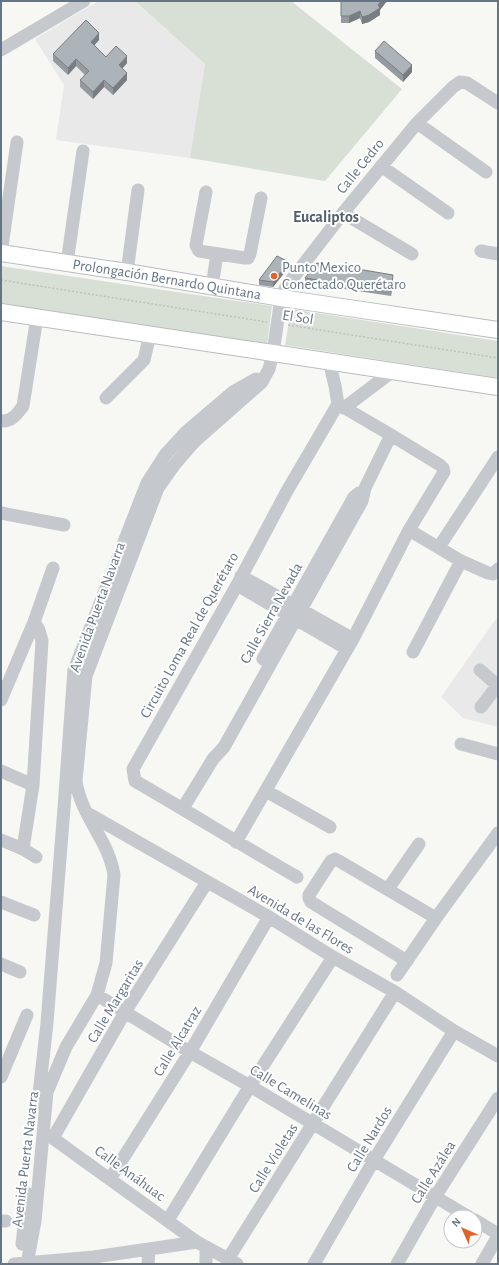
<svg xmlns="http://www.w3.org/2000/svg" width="499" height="1265" font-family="'Alegreya Sans',sans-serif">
	<rect width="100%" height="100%" fill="#f7f7f4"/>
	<path fill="#e8e9e8" d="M98,1H135L205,64L190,158L56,140L64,85L35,39Z
		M498,616V727L463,718L441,697Z"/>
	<path fill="#d8dfd5" d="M135,1H291L402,89L325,181L190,158L205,64Z
		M1,266L272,306L267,346L1,304Z
		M291,309L498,341V378L285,345Z"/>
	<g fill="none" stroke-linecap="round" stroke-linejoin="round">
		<defs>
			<g id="major">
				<path id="s1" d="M1,253L127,272L281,298L498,330"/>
				<path d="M1,312L498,387"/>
			</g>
		</defs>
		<use href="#major" stroke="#b8bcc0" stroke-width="18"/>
		<path stroke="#bfc1c3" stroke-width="1.5" stroke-dasharray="2 2" stroke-linecap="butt" d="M1,280L267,322
			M288,325L498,358"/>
		<path stroke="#c5c8cc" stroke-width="13" d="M1,50L84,1
			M417,123L486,172
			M381,166L448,213
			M206,192L196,245L199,251L245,258H248L250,254L261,198
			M343,213L412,254
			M481,251L498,254
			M1,253L17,142
			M67,263L83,151
			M127,272L138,190
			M212,287L217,254
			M106,398L144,360L150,334
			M344,408L393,371
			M1,421C12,422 17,414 23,406L37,317
			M1,513L64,525
			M409,530L461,561L488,573L493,574L498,569
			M439,547L498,457
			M241,576L353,639
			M237,585L347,649
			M413,652L461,561
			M263,659L354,497L359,493
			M480,670L498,686
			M1,700L34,622L53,568
			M481,707L497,686
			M461,744L498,754
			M1,771L33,785
			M266,791L330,827
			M183,808L213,759L224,747L362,501L365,488L391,435
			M87,813L269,917L333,957L395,992L454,1031L498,1056
			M1,840L23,849L36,857
			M236,842L353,639L409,530L444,472L443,468L440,465L391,435L338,404
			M23,849L33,785L42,641L39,630L34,622
			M297,877C243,846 189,812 135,781L133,769L237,585L287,491L338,404L335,386L329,361
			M388,889L419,844
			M1,902L34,915
			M407,961L311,902L309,898V895L331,861L335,859L339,861L436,918
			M1,964L20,972
			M397,975L436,918L498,833
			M97,995L190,1052L250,1086L469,1217
			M1,1077L27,1015
			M38,1103L47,1023L64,808L74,670L147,483L165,455L186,432L233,392L256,379
			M47,1134L197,1242L237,1264
			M53,1138L125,1012L207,882
			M110,1179L190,1052L269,917
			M168,1220L250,1086L333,957
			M475,1220L498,1234
			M1,1221H6
			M22,1244L28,1194
			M228,1259L395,992
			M14,1264L94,1257L197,1242
			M27,1264L35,1221L47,1092L66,1047L97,995L106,963L114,875C109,840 81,817 76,781L86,676L158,488L175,464L195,441L262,382L269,369L273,353L281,298L286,287L343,213L417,123L453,87L460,82L467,83L498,103
			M148,1264L149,1250
			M206,1264V1247
			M314,1264L374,1160L454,1031
			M397,1264L435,1197L498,1098
			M482,1264L498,1236"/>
		<use href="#major" stroke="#fff" stroke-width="16"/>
	</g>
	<path fill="#949a9f" d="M341,1H387L380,10V15L369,22L362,24L360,18L349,23H341Z
		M99,40L94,45L106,57L127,63L122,69L127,80L113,95L104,87L93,99L80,87V80L85,75L76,66L68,75L53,61V54Z
		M375,51L412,72L403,82L375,58Z
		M289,267L273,287L259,285V280Z
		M337,274L393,279L391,296L305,283V278Z"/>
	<path fill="#787d82" d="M381,1H387L380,10V15L369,22L362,24V17L378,5Z
		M360,11V18L349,23V16Z
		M99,33V40L91,49V42Z
		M127,56V63L119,72V65Z
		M76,59V66L68,75V68Z
		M412,65V72L403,82V75Z
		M127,73V80L113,95V88Z
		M104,80V87L93,99V92Z
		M289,262V267L273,287V282Z
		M393,275V279L391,296V291Z"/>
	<path fill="#acb3b9" stroke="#787d82" d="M341,1H381L378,5L380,8L369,15L362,17L360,11L349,16H341Z
		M86,20L99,33L91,42L106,57L116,46L127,56L119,65L127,73L113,88L104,80L93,92L80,80L89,71L76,59L68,68L53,54Z
		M384,41L412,65L403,75L375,51Z
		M277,256L289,262L273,282L259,280Z
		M317,263L326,264L337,274L340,266L393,275L391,291L305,278Z"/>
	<circle fill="#e36329" stroke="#fff" stroke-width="1.5" cx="274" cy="276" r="4"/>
	<g text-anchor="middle" stroke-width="4" stroke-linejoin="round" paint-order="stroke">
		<g font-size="15" fill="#667585" stroke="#fff">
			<text transform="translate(360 166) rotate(-51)" y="5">Calle Cedro</text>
			<text dy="5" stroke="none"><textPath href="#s1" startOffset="168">Prolongación Bernardo Quintana</textPath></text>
			<text transform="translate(298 317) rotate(9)" y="5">El Sol</text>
			<text transform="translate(97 607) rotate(-70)" y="5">Avenida Puerta Navarra</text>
			<text transform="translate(271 613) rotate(-61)" y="5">Calle Sierra Nevada</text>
			<text transform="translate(189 635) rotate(-61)" y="5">Circuito Loma Real de Querétaro</text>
			<text transform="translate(301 919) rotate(31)" y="5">Avenida de las Flores</text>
			<text transform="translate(115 1001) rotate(-59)" y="5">Calle Margaritas</text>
			<text transform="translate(177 1041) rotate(-59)" y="5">Calle Alcatraz</text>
			<text transform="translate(291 1092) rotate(31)" y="5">Calle Camelinas</text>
			<text transform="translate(369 1139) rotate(-59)" y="5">Calle Nardos</text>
			<text transform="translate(273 1158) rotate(-58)" y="5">Calle Violetas</text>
			<text transform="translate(25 1159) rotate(-83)" y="5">Avenida Puerta Navarra</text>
			<text transform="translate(433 1172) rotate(-58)" y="5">Calle Azálea</text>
			<text transform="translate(130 1173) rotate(36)" y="5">Calle Anáhuac</text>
		</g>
		<g font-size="15" fill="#667585" stroke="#fff" text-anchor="start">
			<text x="282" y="272">Punto Mexico<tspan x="282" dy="17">Conectado Querétaro</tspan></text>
		</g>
		<g font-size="16" font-weight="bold" fill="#545f6a" stroke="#fff">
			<text x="326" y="222">Eucaliptos</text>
		</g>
	</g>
	<rect width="499" height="1265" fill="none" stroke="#667585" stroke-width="4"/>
	<g transform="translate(463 1229) rotate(315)"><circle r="19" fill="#ffffff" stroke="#c2c8ce"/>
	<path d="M0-3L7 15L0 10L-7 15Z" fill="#e36329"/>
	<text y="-6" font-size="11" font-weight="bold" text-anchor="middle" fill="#667585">N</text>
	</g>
</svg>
